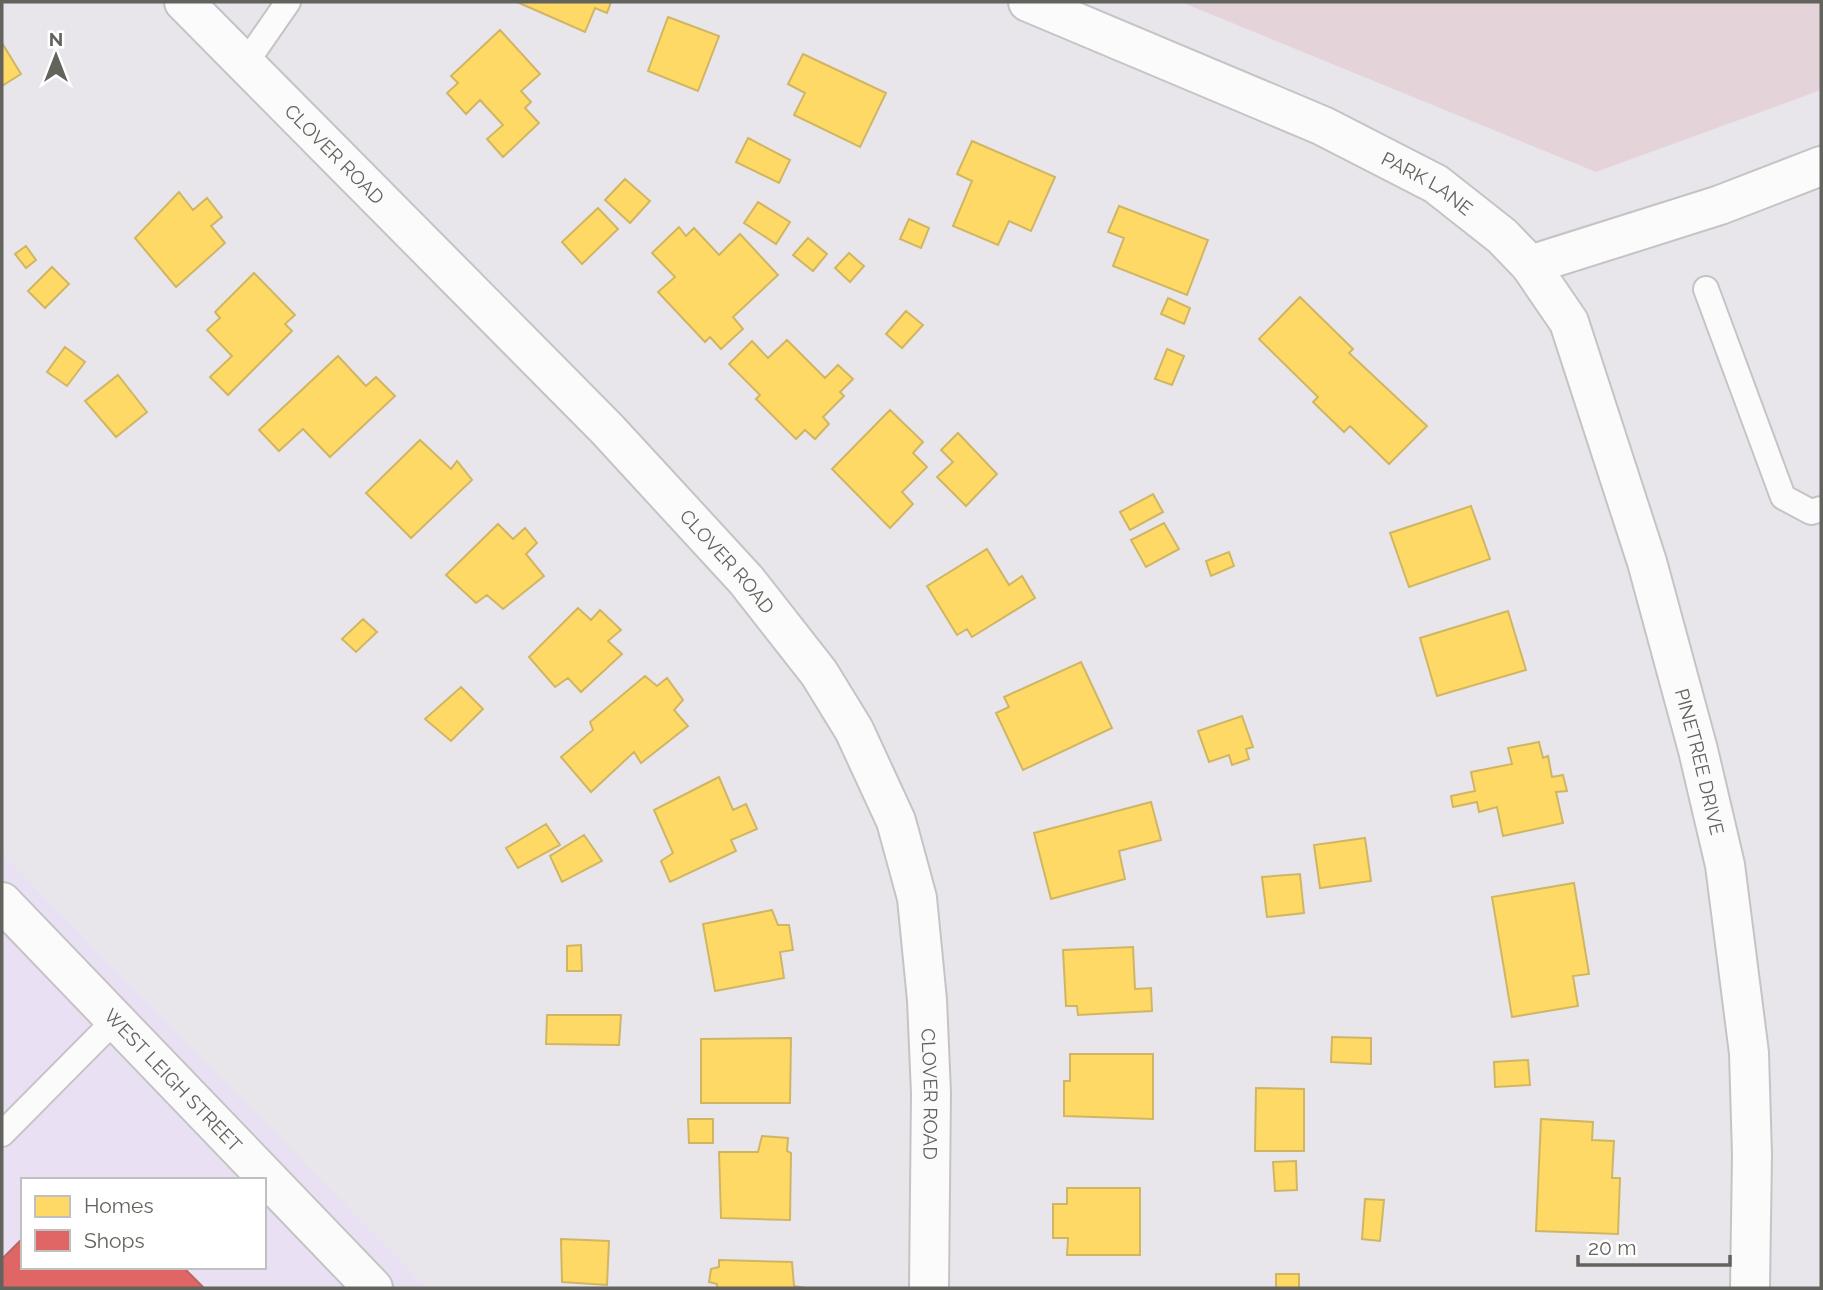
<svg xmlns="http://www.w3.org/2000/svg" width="1823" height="1290" font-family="Raleway,sans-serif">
	<rect width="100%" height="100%" fill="#e8e6eb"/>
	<path fill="#e9e0f3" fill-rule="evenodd" d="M2,854L427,1288H2ZM23,1180H264V1267H23Z"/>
	<path fill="#e5d3da" d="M1181,2H1821V90L1596,172Z"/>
	<path fill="#ffd966" stroke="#d0b663" stroke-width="2" d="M517,2H611L607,13L595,8L585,32Z
		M668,17L719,36L698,91L648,71Z
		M500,30L540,74L521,91L531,102L525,108L539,123L503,157L487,139L503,125L480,100L466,114L447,93L458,83L451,76Z
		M2,43L21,74L2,86Z
		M803,54L886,93L860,147L794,115L805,93L788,84Z
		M748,138L790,160L779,183L736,162Z
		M972,141L1055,177L1031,231L1009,221L998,245L953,226L972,181L957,174Z
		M625,179L650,201L630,223L605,200Z
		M179,192L193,210L207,198L222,217L211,226L225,243L176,287L135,238Z
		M758,202L790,222L776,244L744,223Z
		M1119,206L1208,240L1187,295L1113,266L1124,238L1108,232Z
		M598,208L618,229L582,264L562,242Z
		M909,219L929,228L921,248L900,239Z
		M679,227L686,236L694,228L719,255L740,234L778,275L733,317L743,329L721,349L710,337L705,342L658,292L675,277L652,253Z
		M808,238L827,254L813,271L793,255Z
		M26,246L36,260L26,268L15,254Z
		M849,253L864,266L850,282L835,268Z
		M52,267L69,284L45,308L28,291Z
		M254,273L295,315L285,324L292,331L228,395L210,377L232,356L207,330L220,318L215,312Z
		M1300,297L1353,349L1349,353L1427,426L1389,464L1350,426L1344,432L1313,402L1318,397L1259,339Z
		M1168,298L1190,308L1184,324L1161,314Z
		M906,311L923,325L902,348L886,334Z
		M787,340L825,378L838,365L853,379L840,392L844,396L823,417L829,424L815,439L805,430L796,439L756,399L760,395L729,364L752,341L768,358Z
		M65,347L85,362L67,386L47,372Z
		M1167,349L1184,356L1172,385L1155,379Z
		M338,356L366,386L376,377L395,396L330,457L303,429L279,451L259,430Z
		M118,375L147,412L116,437L85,401Z
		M890,410L923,442L913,453L927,467L902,492L913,504L890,528L832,469Z
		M958,433L997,474L966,506L937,477L953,462L941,450Z
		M420,440L451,469L457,461L472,480L411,538L366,493Z
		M1153,494L1163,512L1130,530L1120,512Z
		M1471,506L1490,559L1409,587L1390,533Z
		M1164,523L1179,549L1146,567L1131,540Z
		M498,524L513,539L525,528L537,543L526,554L544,576L503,609L487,595L476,603L446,575Z
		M987,549L1009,585L1022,576L1035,598L972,637L967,629L957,635L927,586Z
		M1229,552L1234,566L1211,576L1206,561Z
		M578,608L591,620L600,610L621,630L608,641L622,654L581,692L568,678L555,687L529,657Z
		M1508,611L1526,670L1437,696L1420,638Z
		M363,619L377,632L356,652L342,639Z
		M1081,662L1112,728L1023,770L996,713L1009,707L1004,697Z
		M645,676L657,686L667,678L683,700L674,710L688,726L641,763L634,752L591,792L561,757L593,730L590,722Z
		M461,687L483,709L451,741L425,719Z
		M1242,716L1253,747L1246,749L1249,759L1232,765L1229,755L1209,762L1198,731Z
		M1539,742L1543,758L1548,756L1552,777L1563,775L1567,791L1556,792L1563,823L1503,836L1497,807L1479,812L1477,802L1453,807L1451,796L1475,791L1471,772L1512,764L1508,748Z
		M719,777L733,810L746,804L757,829L731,840L736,851L670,882L661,861L673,853L654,810Z
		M1151,802L1161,840L1119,851L1125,879L1051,899L1034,833Z
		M546,824L560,845L518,868L506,848Z
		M584,835L602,861L562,882L550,856Z
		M1365,838L1371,881L1320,888L1314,845Z
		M1300,874L1304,913L1267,917L1262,877Z
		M1574,883L1589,974L1573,976L1578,1006L1512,1017L1492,897Z
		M772,910L778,925H789L793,950L780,952L784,978L715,991L703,924Z
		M581,945L582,971H567V946Z
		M1133,947L1135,989L1151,988L1152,1011L1078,1015L1077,1006H1066L1063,950Z
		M547,1015H621L619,1045L546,1044Z
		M1332,1037L1371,1038V1064L1331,1062Z
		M791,1038L790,1103H701V1039Z
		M1070,1054H1153V1119L1064,1116V1081H1070Z
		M1528,1060L1530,1085L1495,1087L1494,1062Z
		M1256,1088L1304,1089V1151H1255Z
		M688,1119H713V1143H689Z
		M1541,1119L1593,1122L1592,1140L1614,1141L1612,1178H1620L1618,1234L1536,1231Z
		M762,1136L788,1138L787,1151L791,1153L790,1220L721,1218L719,1152H758Z
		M1296,1161L1297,1190L1275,1191L1273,1162Z
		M1067,1188H1140V1255H1067L1068,1238H1053V1204H1067Z
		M1365,1199L1384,1200L1380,1241L1362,1239Z
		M561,1239L609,1241L607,1285L562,1282Z
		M719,1260L792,1262L794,1286L806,1288H717V1284L709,1282L711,1269L719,1267Z
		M1276,1274H1299V1288H1276Z"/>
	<path fill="#e06666" stroke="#ba6563" stroke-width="2" d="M23,1238V1267H183L204,1288H2V1259Z"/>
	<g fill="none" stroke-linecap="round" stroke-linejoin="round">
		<defs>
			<path id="lane" d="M245,64L288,2
				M1706,289L1783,497L1811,512L1821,509
				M2,1134L116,1019"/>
			<g id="street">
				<path id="s1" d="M184,2L607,429L746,580L819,673L854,730L896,821L917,898L927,1000L931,1093L929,1288"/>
				<path id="s2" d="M1028,2L1323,126L1436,184L1502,236L1530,265L1720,205L1821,166"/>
				<path id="s3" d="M1530,265L1569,322L1647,562L1698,750L1725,865L1749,1053L1752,1155L1750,1288"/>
				<path id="s4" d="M2,902L373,1288"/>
			</g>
		</defs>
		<use href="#lane" stroke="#c4c4c4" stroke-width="28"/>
		<use href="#street" stroke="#c4c4c4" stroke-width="42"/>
		<use href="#lane" stroke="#fcfbfc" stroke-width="24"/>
		<use href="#street" stroke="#fcfbfc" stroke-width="38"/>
	</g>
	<g text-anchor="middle" stroke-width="7" stroke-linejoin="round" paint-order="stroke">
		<g font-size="19" fill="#61635c" stroke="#fff">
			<text dy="7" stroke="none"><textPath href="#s1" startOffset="214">CLOVER ROAD</textPath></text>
			<text dy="7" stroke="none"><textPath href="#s2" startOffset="439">PARK LANE</textPath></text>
			<text dy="7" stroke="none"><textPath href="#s1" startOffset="780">CLOVER ROAD</textPath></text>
			<text dy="7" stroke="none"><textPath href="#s3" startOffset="528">PINETREE DRIVE</textPath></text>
			<text dy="7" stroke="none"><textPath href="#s4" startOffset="247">WEST LEIGH STREET</textPath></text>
			<text dy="7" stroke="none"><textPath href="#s1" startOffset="1368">CLOVER ROAD</textPath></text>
		</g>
	</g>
	<rect width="1823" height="1290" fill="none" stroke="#61635c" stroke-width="7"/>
	<rect x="21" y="1178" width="245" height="91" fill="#ffffff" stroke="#c0c1be" stroke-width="2"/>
	<rect x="35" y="1196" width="35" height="21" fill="#ffd966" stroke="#c0c1be" stroke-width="2"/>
	<text x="84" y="1213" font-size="21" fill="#61635c">Homes</text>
	<rect x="35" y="1230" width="35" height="21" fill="#e06666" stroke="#c0c1be" stroke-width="2"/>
	<text x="84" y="1248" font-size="21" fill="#61635c">Shops</text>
	<g transform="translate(56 56)" stroke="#ffffff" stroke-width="5" paint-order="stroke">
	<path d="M0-5L12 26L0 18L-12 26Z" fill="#61635c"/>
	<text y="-10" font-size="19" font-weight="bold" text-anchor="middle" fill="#61635c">N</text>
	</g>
	<path d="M1578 1255v10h152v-10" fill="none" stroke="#61635c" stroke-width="3.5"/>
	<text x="1588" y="1255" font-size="21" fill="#61635c" stroke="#ffffff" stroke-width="5" paint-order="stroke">20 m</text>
</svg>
